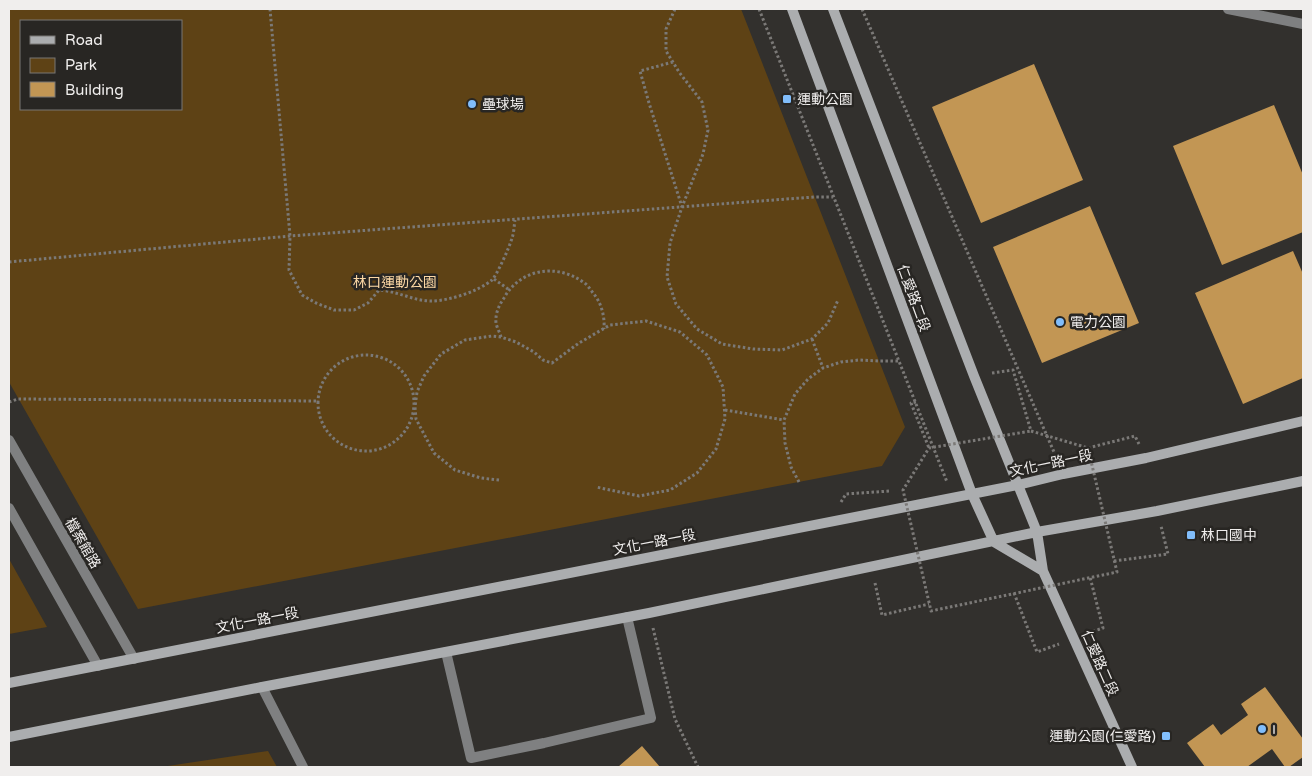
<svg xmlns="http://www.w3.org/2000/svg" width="1312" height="776" font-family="'Varela Round','Noto Sans TC',sans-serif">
	<rect width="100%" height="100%" fill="#32302d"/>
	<path fill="#5e4215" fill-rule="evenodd" d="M9,9H741L905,427L882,466L138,609L9,382ZM181,21V109H21V21Z
		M9,559L47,627L9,634Z
		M268,751L277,767H161Z"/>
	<path fill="#c29654" d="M1034,64L1083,180L981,223L932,107Z
		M1274,105L1303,175V232L1222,265L1173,146Z
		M1090,206L1139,323L1042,363L993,247Z
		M1293,251L1303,274V378L1243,404L1195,293Z
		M1265,687L1303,739V757L1289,767H1285L1272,749L1247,767H1205L1187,743L1213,724L1221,735L1248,715L1241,704Z
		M642,746L660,767H618Z"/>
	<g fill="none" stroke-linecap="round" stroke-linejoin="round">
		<path stroke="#7b7977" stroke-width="3" stroke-dasharray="2.5 2.5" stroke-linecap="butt" d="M270,9L290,236L289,270L302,295L316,303L334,310H354L368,303L379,290C397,291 414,301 431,301C449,301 479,291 492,280C497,275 510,246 512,238C514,233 514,226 515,220
			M675,9L666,29V51L679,72L702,102L708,130L703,154L682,207L670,243L667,277L676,304L697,329L722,344L753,349L782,350L812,339L828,323L838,300
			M759,9L947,482
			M862,9L1057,459
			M673,62L640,71L649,103L682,207
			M9,262L290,236L814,197H833
			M494,279L508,289
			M501,337C500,333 497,328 496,323C495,314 499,305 504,298C520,269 556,263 583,282C587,284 590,289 593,293C601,302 605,316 604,329
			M812,339L823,368
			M318 403a48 48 0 1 1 96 0a48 48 0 1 1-96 0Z
			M992,373L1013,370L1031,431
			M9,402L18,399L318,401
			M916,402L911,403L929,448
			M725,410L784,420
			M1088,448L1135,436L1139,444
			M499,480L481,478L455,470L434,453L416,419L415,407L417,392L424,376L441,354L465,340L492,336L501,337L516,342L534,352L543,360L552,363L579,343L610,325L646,321L680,332L707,355L723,387L725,419L716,449L697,473L670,490L639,496L596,487
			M799,482L791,467L785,443L784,420L795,394L808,379L823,368L841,362L859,360L879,361H898
			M841,502L846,494L890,491
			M1114,561L1168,554L1161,526
			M875,583L882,615L929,604
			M1014,593L1037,652L1059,644
			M653,628L675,719L698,767
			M1088,633L1103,628L1090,577"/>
		<path stroke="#7f8081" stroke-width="10" d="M446,652L471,758L544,743L651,718L627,617"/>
		<path stroke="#7f8081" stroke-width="10" d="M1228,9L1303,24
			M9,440L134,659
			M9,508L98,666
			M262,687L303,767"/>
		<path stroke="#abadaf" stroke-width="10" d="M792,9L972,494L994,542L1043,571
			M833,9L974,376L1037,532L1043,571L1132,767
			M9,683L1018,485L1063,474L1146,458L1303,421
			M9,737L262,687L649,613L1037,532L1157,511L1303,481"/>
		<path stroke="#7b7977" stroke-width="3" stroke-dasharray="2.5 2.5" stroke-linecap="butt" d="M1031,431L1088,448L1117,572L931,611L903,490L929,448Z"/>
	</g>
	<g fill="#81bdfa" stroke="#282623" stroke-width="2">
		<rect x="782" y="94" width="10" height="10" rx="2.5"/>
		<circle cx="472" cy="104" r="5"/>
		<circle cx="1060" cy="322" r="5"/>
		<rect x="1186" y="530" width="10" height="10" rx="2.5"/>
		<circle cx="1262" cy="729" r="5"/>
		<rect x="1161" y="731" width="10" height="10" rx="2.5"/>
	</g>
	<g text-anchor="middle" stroke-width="5" stroke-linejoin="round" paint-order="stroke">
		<g font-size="14" fill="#f0eeed" stroke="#282623" text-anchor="start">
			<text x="797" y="104">運動公園</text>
			<text x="482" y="109">壘球場</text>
			<text x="1070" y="327">電力公園</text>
			<text x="1201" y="540">林口國中</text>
			<text x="1272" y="734">I</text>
			<text x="1156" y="741" text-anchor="end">運動公園(仁愛路)</text>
		</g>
		<g font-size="14" fill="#fcd8a5" stroke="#282623">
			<text x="395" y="287">林口運動公園</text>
		</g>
		<g font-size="14" fill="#f0eeed" stroke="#282623">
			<text transform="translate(914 298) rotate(70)" y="5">仁愛路二段</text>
			<text transform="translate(1051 463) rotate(-12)" y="5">文化一路一段</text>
			<text transform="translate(654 542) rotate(-11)" y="5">文化一路一段</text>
			<text transform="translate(83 543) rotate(60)" y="5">檔案館路</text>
			<text transform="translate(257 620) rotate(-11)" y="5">文化一路一段</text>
			<text transform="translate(1100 663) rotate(66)" y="5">仁愛路二段</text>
		</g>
	</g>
	<rect width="1312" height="776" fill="none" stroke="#f0eeed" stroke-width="20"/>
	<rect x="20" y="20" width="162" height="90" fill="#282623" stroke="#787674"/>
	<rect x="30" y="36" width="25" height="8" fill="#abadaf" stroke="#787674"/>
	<text x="65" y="45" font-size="15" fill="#f0eeed">Road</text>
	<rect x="30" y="58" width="25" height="15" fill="#5e4215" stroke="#787674"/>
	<text x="65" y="70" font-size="15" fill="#f0eeed">Park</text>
	<rect x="30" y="82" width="25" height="15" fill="#c29654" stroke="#787674"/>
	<text x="65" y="95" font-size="15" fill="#f0eeed">Building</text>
</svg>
